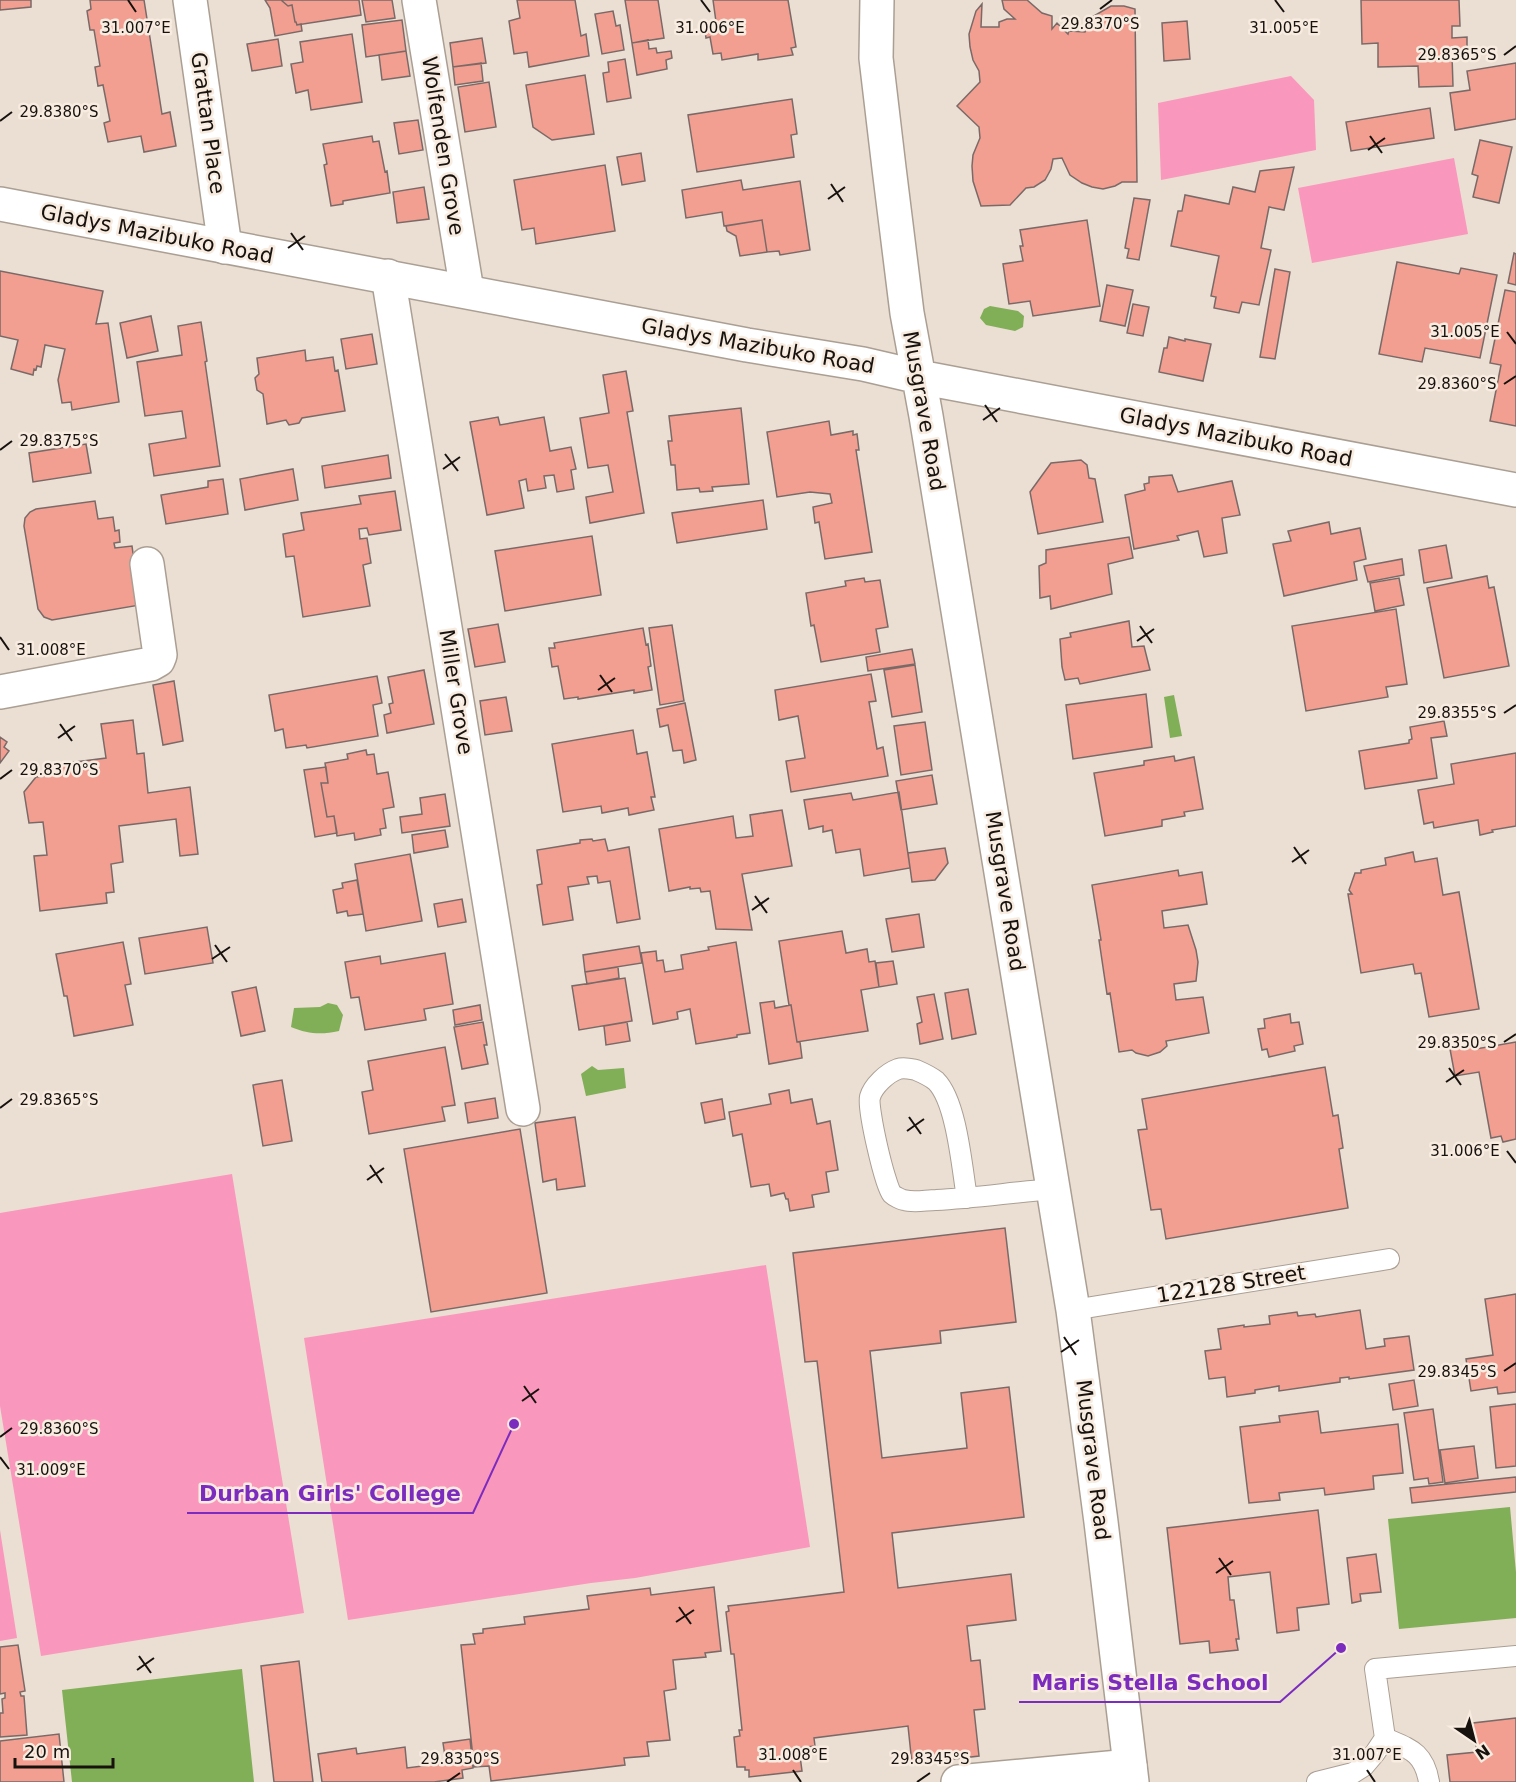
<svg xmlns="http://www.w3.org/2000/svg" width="1516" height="1782" font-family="'DejaVu Sans',sans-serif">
	<rect width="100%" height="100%" fill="#ebded3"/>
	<path fill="#fa97bc" d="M1291,76L1314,100L1316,150L1161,180L1158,103Z
		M1454,158L1468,234L1312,263L1298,188Z
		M232,1174L304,1613L41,1656L0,1406V1213Z
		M766,1265L810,1547L635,1578L591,1583L348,1620L304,1338Z
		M0,1530L17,1638L0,1641Z"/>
	<path fill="#81af57" d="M990,306L1018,311L1024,316L1023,327L1015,331L986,325L980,318L984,309Z
		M1174,695L1182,736L1170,738L1164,697Z
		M328,1003L337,1005L343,1015L339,1031C321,1035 308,1034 291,1027L294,1008L320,1007Z
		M592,1066L598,1070L624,1068L626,1088L586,1096L581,1074Z
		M1510,1507L1516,1572V1618L1399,1629L1388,1519Z
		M242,1669L254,1782H72L62,1690Z"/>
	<path fill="#f29f91" stroke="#7a6a67" stroke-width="1.5" d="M0,0H31V7L0,10Z
		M90,0H144L162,114L170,112L176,146L144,152L141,136L108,142L104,123L110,121L103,85L98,86L95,67L100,66L94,30H90L87,11L91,9Z
		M265,0H281L288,6L292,5L295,22H296L297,25L301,24L302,31L275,36L270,8Z
		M281,0H359L361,15L297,25L296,22H295L292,5L288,6Z
		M362,0H392L395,18L366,22Z
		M517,0H575L581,36L586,34L589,56L529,67L527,52L514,54L509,21L520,18Z
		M625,0H658L664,38L632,43Z
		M713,0H788L796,47L791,48L793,55L758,60V54L722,60L721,53L713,54L710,37L706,38L705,31L717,29Z
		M1002,0H1027L1042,13L1052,16V29L1057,23L1068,34L1069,31L1085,32L1092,17L1111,6H1124L1135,9L1137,182H1122L1115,186L1103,189L1092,187L1082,183L1070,175L1062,158L1053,159L1051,169L1045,180L1034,187L1026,188L1010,205L981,206L973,181L972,166L973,155L980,138L979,127L957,106L980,82L979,71L973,60L970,47L969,34L976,11L982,4L981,27H999V22L1007,19H1015L1004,9Z
		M1361,0H1459L1460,26H1452V38L1467,37V55H1452L1453,86L1419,87L1418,66L1378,67V43L1362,44Z
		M613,11L616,26L620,25L624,50L602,54L595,14Z
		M402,20L406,51L366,57L362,25Z
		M1187,21L1190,59L1164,61L1162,23Z
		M352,34L362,102L311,110L308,90L296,93L291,64L303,62L300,42Z
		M482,38L486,63L453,67L450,43Z
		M278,39L282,66L252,71L247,44Z
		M648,40L649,49L656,48L657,53L671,51L672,58L666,60L667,69L637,75L632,43Z
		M406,51L410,76L382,80L379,55Z
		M625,59L631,98L607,102L603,73L609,72L608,62Z
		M481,63L483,81L455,85L453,67Z
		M1516,63V119L1455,130L1450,93L1470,90L1467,71Z
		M585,75L594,134L552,140L533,127L526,85Z
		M489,82L496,127L465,132L458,87Z
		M792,99L797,134L791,135L794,157L697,172L688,115Z
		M1430,108L1434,138L1351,151L1346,122Z
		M418,120L423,150L399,154L394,123Z
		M372,136L373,142L379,141L385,172L387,171L390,193L343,201V204L331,206L324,165L327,164L323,144Z
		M1480,140L1512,147L1499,203L1473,197L1478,176L1472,174Z
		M641,153L645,181L622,185L617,157Z
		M605,165L615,231L536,244L534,228L522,230L514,180Z
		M1294,167L1284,210L1269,207L1261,248L1271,250L1259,305L1242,302L1239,313L1214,308L1216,297L1211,296L1219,256L1171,246L1178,211H1182L1185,195L1229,204L1233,187L1255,192L1260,171Z
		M741,180L743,190L800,181L810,250L780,255L779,251L767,252L762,220L724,226L722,212L686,218L682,190Z
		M424,187L429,219L397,223L393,192Z
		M1134,198L1150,200L1139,260L1127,258L1129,249L1125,248Z
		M762,220L767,252L740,256L736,236L727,231L726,226Z
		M1087,220L1100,306L1033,316L1030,301L1009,304L1003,264L1023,261L1020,246H1023L1020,230Z
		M1514,253L1516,254V285L1508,283Z
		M1397,262L1459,274L1461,268L1497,275L1480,358L1425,348L1422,362L1379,354Z
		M1275,269L1290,272L1275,359L1260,357Z
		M0,271L103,291L96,324L108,323L119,402L72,410L71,402L62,403L58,380L65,349L45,345L41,367L37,366L36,370L34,369L33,375L11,369L18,340L0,336Z
		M1107,285L1133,290L1125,326L1100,321Z
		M1505,290L1516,292V426L1490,421L1501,365L1490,363Z
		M1133,304L1149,307L1143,336L1127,333Z
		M151,316L158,351L127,358L120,323Z
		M201,322L207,361L205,362L220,466L154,476L149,444L186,438L182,411L145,416L137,362L182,355L178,326Z
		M372,334L377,364L346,369L341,339Z
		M1169,337L1185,341V339L1211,344L1203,381L1159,372L1164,348H1167Z
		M305,350L306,361L333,357L335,371L338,370L345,411L302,418L299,423L289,425L286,420L267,424L263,394L257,390L255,378L259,374L257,358Z
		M626,371L633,411L627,412L644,513L590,523L586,497L613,492L608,465L588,468L580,418L609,413L603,375Z
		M741,408L749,484L712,487L713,491L700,492L699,488L677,490L675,465H671L668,441H672L669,416Z
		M498,417L500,425L544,417L550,451L571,447L576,469L571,470L574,489L557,492L554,475L544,476L546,488L528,491L526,479L519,481L524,508L487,515L470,422Z
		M829,421L831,435L853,431V435L857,434L859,450H856L872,552L825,559L819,522L815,523L813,507L832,503L830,494L810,492L777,497L767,432Z
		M86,444L91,473L33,482L29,453Z
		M388,455L391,478L325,488L322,466Z
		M1081,460L1087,465L1089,478L1095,479L1103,522L1038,534L1030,492L1051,463Z
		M293,469L298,500L245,510L240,479Z
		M1172,475L1178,492L1232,481L1240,515L1222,518L1227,553L1204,557L1198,531L1177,536L1179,540L1134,549L1125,495L1145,490L1144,484L1149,483V477Z
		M223,479L228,514L166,524L161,495L208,487V481Z
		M395,491L401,530L369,535L367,528L359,529L360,539L367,538L371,563L363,565L370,606L303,617L294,556L286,557L283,534L304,530L301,513L361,504L359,496Z
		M763,500L767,529L677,543L672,513Z
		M95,501L98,519L113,517L115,531L119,530L120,542L114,543L115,548L132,546L140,605L52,620L44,617L38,609L24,526L25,518L30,512L36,509Z
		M1329,522L1331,534L1360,528L1366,559L1354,562L1357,580L1284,596L1273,544L1291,541L1288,531Z
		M592,536L601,595L505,611L495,551Z
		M1129,537L1133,558L1108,564L1112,594L1051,609L1050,596L1040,598L1039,566L1046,563V550Z
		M1446,545L1452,578L1424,583L1419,550Z
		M1402,559L1404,575L1368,582L1364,566Z
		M1487,576L1489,588L1494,587L1509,666L1444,678L1427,588Z
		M864,578L865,582L880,580L888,627L876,629L880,652L821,662L814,625L811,626L806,593L846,586L845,581Z
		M1399,578L1404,605L1375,611L1370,583Z
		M1396,609L1407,684L1386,687L1388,697L1306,711L1292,626Z
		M1129,621L1132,647L1144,646L1150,670L1080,684L1078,678L1065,680L1062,667L1060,639L1071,637L1070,633Z
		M498,624L505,662L475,667L468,629Z
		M672,625L684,701L660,705L649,628Z
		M643,628L646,645L648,644L651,666L648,667L652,690L634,693V690L578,699V697L564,699L558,666L552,667L549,648H555L554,643Z
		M912,649L915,664L868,671L866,657Z
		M915,665L922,712L892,717L884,670Z
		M424,670L434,724L387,733L384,715L391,713L389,704L393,703L388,677Z
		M871,674L876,701L869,702L877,749L883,747L888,776L791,792L786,761L805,758L798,716L779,720L775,690Z
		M377,676L382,703L373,705L378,736L307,748L306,745L286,748L283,729L275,731L269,695Z
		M174,681L183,741L163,745L153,685Z
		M1146,694L1152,747L1073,759L1066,705Z
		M506,697L512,731L485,735L480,701Z
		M685,703L696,760L684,763L682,750L673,751L668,725L660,727L657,709Z
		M133,720L137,754L144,753L148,793L190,787L198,854L180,856L176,819L119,826L123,862L111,864L114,892L106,893L107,903L40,911L34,856L47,855L43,822L29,823L24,792L36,777L46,776L44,766L106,758L101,724Z
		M1444,721L1447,736L1431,738L1437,778L1365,789L1359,751L1409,743V740L1412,739L1410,727Z
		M925,722L932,770L901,775L894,726Z
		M633,730L637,754L647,752L655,797H651L654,810L629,815L628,808L602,813L601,806L563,812L552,744Z
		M0,737L7,742L4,747L9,751L0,763Z
		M366,750L367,755L374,754L377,774L388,772L394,807L383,809L386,828L380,829L381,835L355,840L354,833L337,836L334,816L327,817L321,783H328L325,763L348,759L347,754Z
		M1516,753V826L1492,830L1493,832L1480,835L1478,820L1434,828L1433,822L1424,824L1418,790L1454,784L1451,764Z
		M1174,756L1175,761L1194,757L1203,809L1184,812L1185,816L1162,820V826L1105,836L1094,773L1144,765V761Z
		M326,767L328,783H321L327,817L334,816L337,833L315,837L304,770Z
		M932,775L937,804L901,810L896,781Z
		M899,792L910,868L864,876L860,849L836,853L832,830L823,832V826L809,829L804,800L851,793L853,800Z
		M445,794L450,826L402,833L400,817L422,814L420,798Z
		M782,810L792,866L742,874L752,930L716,929L710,891L701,892L700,888L690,889V887L669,891L659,829L733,816L736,838L753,836L750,815Z
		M445,830L448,847L414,853L412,835Z
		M592,839L593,841L605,839L608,851L629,847L640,919L617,923L610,881L598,883L597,876L587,877L589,884L568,887L573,920L543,925L537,885L542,884L537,850L580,843V840Z
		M945,848L948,863L935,880L912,882L908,853Z
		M1413,852L1415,862L1437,858L1443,895L1459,892L1479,1009L1429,1017L1421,973L1415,974L1413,964L1361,973L1348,894H1352L1349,890L1355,873H1361V870L1386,865L1385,858Z
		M410,854L422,921L366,931L355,864Z
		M1178,870L1179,876L1202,872L1207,904L1162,911L1164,928L1188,925L1196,950L1198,962L1196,981L1174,984L1176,1000L1203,997L1209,1033L1166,1041L1167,1046L1160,1052L1148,1056L1136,1053L1132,1050L1119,1052L1110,993L1107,994L1099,940H1101L1092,885Z
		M357,880L363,914L348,916L347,911L337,913L333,890L343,888L342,883Z
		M462,899L466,922L438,927L434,904Z
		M919,914L924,947L892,952L886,919Z
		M207,927L213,963L145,974L139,938Z
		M842,931L846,953L867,949L869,962L875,961L879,987L861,990L868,1031L797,1042L791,1005H789L779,941Z
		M123,942L131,984L125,985L133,1025L74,1036L67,996H64L56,954Z
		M736,942L750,1033L737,1035V1037L696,1044L690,1009L677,1012L678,1019L653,1024L641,953L656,951L657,961L663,960L665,972L683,969L681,955L709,950L708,947Z
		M639,946L642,963L585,972L583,955Z
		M445,953L453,1004L424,1009L426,1020L365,1030L359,997L351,998L345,962L380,956L381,964Z
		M893,961L897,984L879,987L876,963Z
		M618,967L619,978L587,984L585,972Z
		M625,978L632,1021L579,1030L572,986Z
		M256,987L265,1031L241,1036L232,992Z
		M968,989L976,1034L952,1039L945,993Z
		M934,994L943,1039L920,1044L917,1024L922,1022L917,997Z
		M774,1001L775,1008L791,1005L797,1042H800L802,1058L769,1064L760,1003Z
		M480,1005L482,1020L455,1025L453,1010Z
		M1290,1014L1291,1023L1299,1022L1303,1044L1294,1046L1295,1051L1269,1057L1267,1049L1262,1050L1258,1029L1265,1028L1264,1019Z
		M483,1022L487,1045H484L488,1064L462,1069L454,1027Z
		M627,1022L630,1041L606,1045L604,1026Z
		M1516,1042V1139L1503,1142L1501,1136L1491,1138L1479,1072L1455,1076L1450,1049L1475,1045L1476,1049Z
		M445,1047L455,1105L442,1107L445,1121L369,1134L362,1092L373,1090L368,1061Z
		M1325,1067L1333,1116L1338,1115L1343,1148L1339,1149L1348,1208L1166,1239L1161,1209L1151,1210L1138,1130L1147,1129L1142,1099Z
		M282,1080L292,1141L263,1146L253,1085Z
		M789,1090L791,1103L812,1099L817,1124L830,1121L838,1170L826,1172L829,1192L812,1195L814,1207L790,1211L788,1199H786L784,1193L771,1196L769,1184L751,1187L742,1134L733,1136L729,1112L771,1104L769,1094Z
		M495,1098L498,1118L468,1123L465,1103Z
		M722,1099L725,1119L705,1123L701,1103Z
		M575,1117L585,1186L557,1190L556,1179L543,1182L535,1123Z
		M520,1129L547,1293L431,1312L404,1149Z
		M1005,1228L1016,1322L940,1331L941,1343L870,1351L882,1458L967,1448L961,1393L1009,1387L1024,1517L892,1533L898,1588L1011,1574L1016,1620L967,1626L971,1661L980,1660L985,1709L974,1710L979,1756L912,1764L908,1726L814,1738L815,1746L799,1748L802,1771L749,1777V1770H745V1767H737L734,1737L740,1736L739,1730H742L734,1654H731L726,1612L729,1611L728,1606L844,1592L817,1361L805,1362L793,1253Z
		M1516,1294V1392L1498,1394L1497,1387L1471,1391L1466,1359L1493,1355L1485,1299Z
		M1360,1310L1366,1349L1385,1346L1384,1339L1409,1336L1414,1370L1349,1379V1377L1340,1378V1382L1279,1391V1386L1255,1390V1393L1227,1397L1225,1377L1209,1379L1205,1351L1221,1349L1218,1329L1244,1325V1327L1270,1324L1269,1316L1297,1312L1298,1316L1315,1314L1316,1317Z
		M1414,1380L1418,1406L1393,1410L1389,1384Z
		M1516,1404V1466L1496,1468L1490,1407Z
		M1433,1409L1443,1482L1429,1484L1428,1478L1414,1480L1404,1413Z
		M1318,1411L1321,1433L1398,1424L1403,1473L1373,1476L1374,1489L1325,1495L1324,1488L1279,1493L1280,1500L1249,1503L1240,1427L1280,1422L1279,1416Z
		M1474,1446L1478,1478L1445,1483L1440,1450Z
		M1516,1477V1492L1412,1503L1410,1488Z
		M1318,1510L1329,1604L1297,1608L1299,1630L1277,1633L1270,1572L1228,1577L1230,1600H1234L1239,1639H1236L1238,1650L1210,1653L1209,1641L1180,1644L1167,1528Z
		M1376,1554L1381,1592L1360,1594L1361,1601L1352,1603L1347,1558Z
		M714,1587L721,1651L705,1653L706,1657L673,1660L676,1689L664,1691L670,1740L647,1742L649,1756L624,1758L625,1765L491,1781L489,1766L474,1767L461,1645L475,1644L473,1634L483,1633V1629L525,1624L524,1617L589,1609L587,1596L650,1588L651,1595Z
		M18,1645L25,1691L20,1692L21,1696H24L27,1735L0,1737V1713H3L2,1699L5,1698V1693L0,1694V1647Z
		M299,1661L313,1782H274L261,1666Z
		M1516,1718V1782H1450L1447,1755L1477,1752L1473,1723Z
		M59,1734L64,1782H0V1741Z
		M470,1739L473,1768L462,1770L463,1778L434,1782H322L318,1754L356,1748L357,1754L405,1747L407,1768L446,1763L443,1743Z"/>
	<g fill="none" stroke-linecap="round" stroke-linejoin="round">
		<defs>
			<path id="service" d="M967,1198C962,1169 957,1102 936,1081C930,1076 923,1073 916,1070C911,1069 904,1067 898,1069C887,1073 873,1086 870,1097C867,1108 885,1186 892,1194C894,1196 902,1200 904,1200C914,1203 926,1200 936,1200C975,1198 1014,1192 1054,1189
				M1073,1310L1389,1259
				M1385,1738C1410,1749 1424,1752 1429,1782
				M1317,1782L1353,1773L1364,1766L1375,1753L1385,1738L1375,1669L1516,1656"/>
			<path id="minor" d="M190,0L225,247
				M419,0L467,291
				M388,276L523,1109
				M0,692L151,664L158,660L160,655L147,564
				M958,1782L1130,1766"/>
			<path id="tertiary" d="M877,0L876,58L889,168L907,313L926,416L1073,1310L1101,1522L1132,1782
				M0,204L747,345L863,364L919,377L1516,490"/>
		</defs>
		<use href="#service" stroke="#ab9f94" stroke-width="22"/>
		<use href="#minor" stroke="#ab9f94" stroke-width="36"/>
		<use href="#tertiary" stroke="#ab9f94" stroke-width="36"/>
		<use href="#service" stroke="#fff" stroke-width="20"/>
		<use href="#minor" stroke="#fff" stroke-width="33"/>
		<use href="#tertiary" stroke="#fff" stroke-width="33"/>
	</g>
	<path fill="none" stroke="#17120e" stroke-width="2" d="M128,0L136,12M701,0L710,12M1275,0L1284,12M1100,9L1112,0M1504,55L1516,46M0,121L12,112M1370,136L1382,153M1368,150L1385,138M831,184L843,202M828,199L845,187M291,233L303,250M288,248L305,236M1507,332L1516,344M1504,384L1516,376M985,405L997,422M983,420L1000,408M0,450L12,441M445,454L458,471M443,469L460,457M1140,626L1152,643M0,637L9,650M1137,641L1154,629M600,675L612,692M598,690L615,678M1504,713L1516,705M60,724L72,741M58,738L75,726M0,779L12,770M1294,847L1306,864M1292,862L1309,850M755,896L767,913M752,910L769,898M215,945L227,962M212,959L230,947M1504,1042L1516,1034M1449,1068L1461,1085M1446,1082L1464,1070M0,1108L12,1099M909,1117L921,1134M907,1131L924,1119M1507,1151L1516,1163M370,1165L382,1183M367,1180L384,1168M1064,1337L1076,1355M1061,1352L1079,1340M1504,1371L1516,1363M524,1386L536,1403M522,1401L539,1389M0,1437L12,1428M0,1457L9,1469M1219,1558L1231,1575M1216,1573L1233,1561M679,1607L691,1624M676,1622L694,1610M139,1656L151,1673M137,1670L154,1658M793,1770L801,1782M1367,1770L1375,1782M447,1782L460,1773M917,1782L930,1773"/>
	<g text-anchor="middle" stroke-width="5" stroke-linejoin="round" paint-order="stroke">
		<g font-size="21" fill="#17120e" stroke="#f8ebe0">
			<text transform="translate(208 123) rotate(82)" y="7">Grattan Place</text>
			<text transform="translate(443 146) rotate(81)" y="7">Wolfenden Grove</text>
			<text transform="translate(157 234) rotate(11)" y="7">Gladys Mazibuko Road</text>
			<text transform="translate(758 346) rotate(10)" y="7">Gladys Mazibuko Road</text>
			<text transform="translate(924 411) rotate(80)" y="7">Musgrave Road</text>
			<text transform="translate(1236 437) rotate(11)" y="7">Gladys Mazibuko Road</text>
			<text transform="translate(456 692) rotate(81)" y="7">Miller Grove</text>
			<text transform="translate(1005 891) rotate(81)" y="7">Musgrave Road</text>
			<text transform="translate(1231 1284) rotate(-9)" y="7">122128 Street</text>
			<text transform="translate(1093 1460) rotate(83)" y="7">Musgrave Road</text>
		</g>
	</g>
	<g font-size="15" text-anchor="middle" fill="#17120e" stroke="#f8ebe0" stroke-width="5" stroke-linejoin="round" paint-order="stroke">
		<text x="1100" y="29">29.8370°S</text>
		<text x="136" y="33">31.007°E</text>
		<text x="710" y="33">31.006°E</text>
		<text x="1284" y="33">31.005°E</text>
		<text x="1457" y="60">29.8365°S</text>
		<text x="59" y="117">29.8380°S</text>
		<text x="1465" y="337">31.005°E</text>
		<text x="1457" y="389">29.8360°S</text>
		<text x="59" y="446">29.8375°S</text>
		<text x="51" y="655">31.008°E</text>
		<text x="1457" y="718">29.8355°S</text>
		<text x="59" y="775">29.8370°S</text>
		<text x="1457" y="1048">29.8350°S</text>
		<text x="59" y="1105">29.8365°S</text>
		<text x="1465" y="1156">31.006°E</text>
		<text x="1457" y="1377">29.8345°S</text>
		<text x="59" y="1434">29.8360°S</text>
		<text x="51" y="1475">31.009°E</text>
		<text x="793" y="1760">31.008°E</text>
		<text x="1367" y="1760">31.007°E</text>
		<text x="460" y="1764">29.8350°S</text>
		<text x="930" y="1764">29.8345°S</text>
	</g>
	<path fill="none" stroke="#7b2cbf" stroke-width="2" d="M514 1424L473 1513H187M1341 1648L1280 1702H1019"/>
	<g fill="#7b2cbf" stroke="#f8ebe0" stroke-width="2">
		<circle cx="514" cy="1424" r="6"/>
		<circle cx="1341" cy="1648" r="6"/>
	</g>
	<g font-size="22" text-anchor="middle" font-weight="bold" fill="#7b2cbf" stroke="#f8ebe0" stroke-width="5" stroke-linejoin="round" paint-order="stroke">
		<text x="330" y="1501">Durban Girls' College</text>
		<text x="1150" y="1690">Maris Stella School</text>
	</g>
	<g transform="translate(1474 1740) rotate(145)" stroke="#f8ebe0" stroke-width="4.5" paint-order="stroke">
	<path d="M0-4.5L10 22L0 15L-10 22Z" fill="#17120e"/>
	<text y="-9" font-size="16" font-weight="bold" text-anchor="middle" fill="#17120e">N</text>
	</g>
	<path d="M15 1758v9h98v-9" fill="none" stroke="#17120e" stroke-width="3"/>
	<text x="24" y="1758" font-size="18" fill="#17120e" stroke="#f8ebe0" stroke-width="4.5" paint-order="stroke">20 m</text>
</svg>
